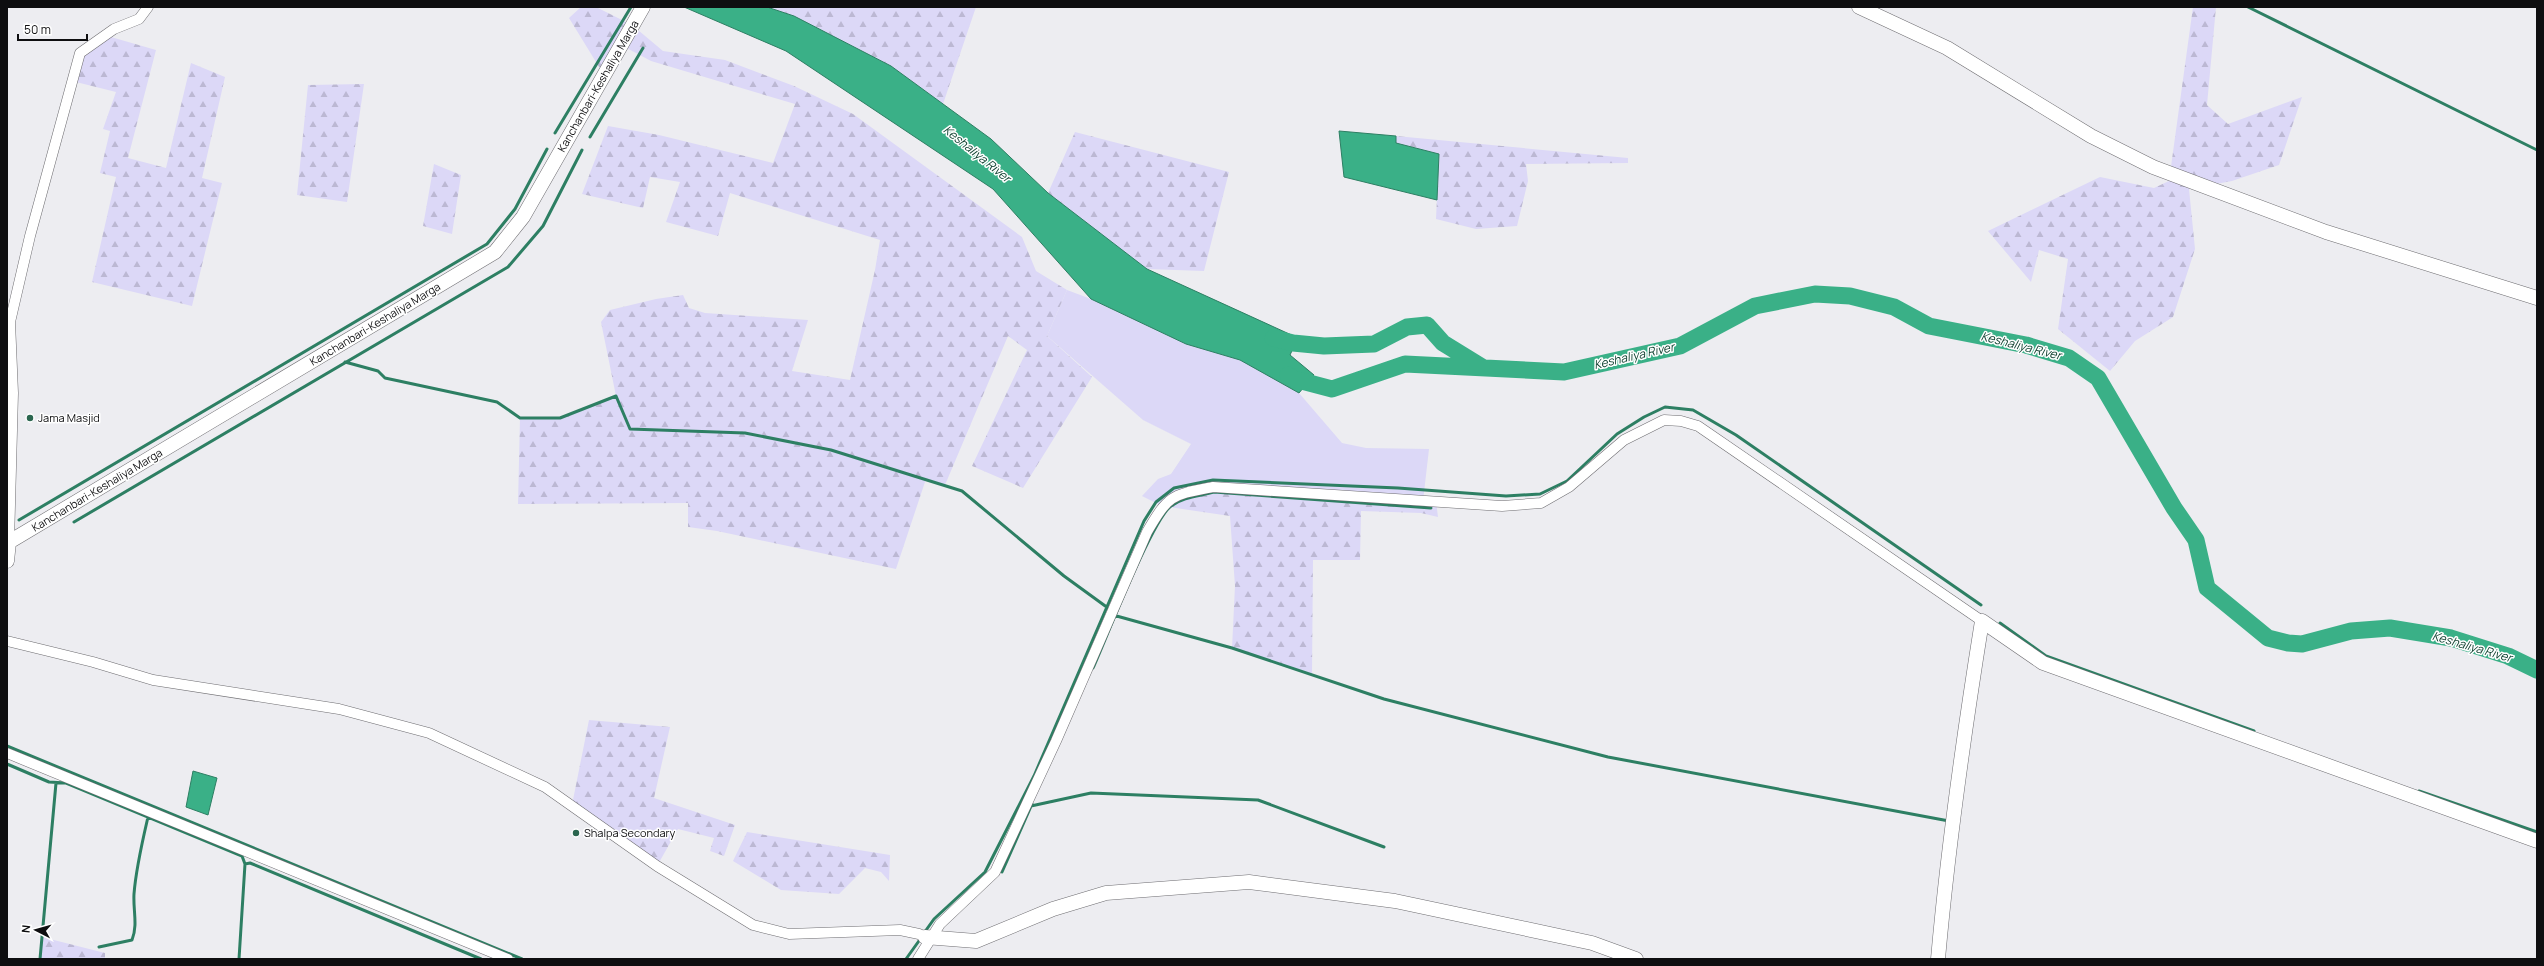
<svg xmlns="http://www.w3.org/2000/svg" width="2544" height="966" font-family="Manrope,sans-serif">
	<defs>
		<pattern id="forest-firs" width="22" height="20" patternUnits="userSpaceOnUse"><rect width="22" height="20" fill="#dcd8f7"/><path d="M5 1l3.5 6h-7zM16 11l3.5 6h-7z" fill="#bcb8d3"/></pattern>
	</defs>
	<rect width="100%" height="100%" fill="#ededf1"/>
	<path fill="#dcd8f7" d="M1067,290L1091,299L1186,344L1240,360L1299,393L1342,443L1366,448L1429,449L1423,501L1162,506L1142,496L1158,479L1171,474L1191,444L1143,420L1047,336Z"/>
	<path fill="url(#forest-firs)" d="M581,7H596L632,25L663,51L725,60L794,86L853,114L1022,237L1036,271L1067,290L1047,336L1092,377L1023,488L972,466L1027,350L1008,336L945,485L926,479L896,569L717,531L688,527V503L518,504L520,418H560L616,396L601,322L610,310L656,299L683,295L689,308L705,313L808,320L792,371L850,380L875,270L880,240L730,193L718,236L666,222L680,182L650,177L643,208L582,194L608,126L659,135L773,163L795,104L651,61L621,45L604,75L569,18Z
		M767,7H976L943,104L891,66L794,16Z
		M2193,7H2216L2207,105L2228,124L2302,97L2279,165L2232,181L2189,189L2195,249L2173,317L2135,341L2110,371L2058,329L2068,259L2039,250L2031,282L1988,231L2100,177L2154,188L2169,181Z
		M104,35L156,50L128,158L166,168L191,63L225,77L202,178L222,183L192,306L92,282L116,177L100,173L110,131L103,129L116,92L72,81L80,53Z
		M364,84L347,202L297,195L308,85Z
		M1075,132L1229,172L1204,271L1147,269L1048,193Z
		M1396,136L1628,158V163L1526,164L1528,181L1517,226L1476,229L1436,219L1439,154L1396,143Z
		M434,164L461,175L452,234L423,226Z
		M1213,487L1436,501L1438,517L1421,513L1361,511L1360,560H1313L1312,674L1232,648L1235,586L1230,516L1162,506Z
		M589,720L670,727L654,798L735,825L724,856L710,851L714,838L678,829L657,866L572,805Z
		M747,832L890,855L889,881L881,872L865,868L839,894L781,890L733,861Z
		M42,937L105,953V959H40Z"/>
	<path fill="#3ab087" stroke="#2d7f63" d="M684,7H767L794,16L891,66L991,139L1048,193L1147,269L1298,338L1290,355L1314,375L1299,393L1240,360L1186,344L1091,299L993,189L786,51Z
		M1339,131L1396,136V143L1439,154L1437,200L1344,177Z
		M193,771L217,778L208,815L186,807Z"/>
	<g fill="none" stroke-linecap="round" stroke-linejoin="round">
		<path stroke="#2d7f63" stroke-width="3" d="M2248,7L2537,150
			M555,133L631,7
			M590,137L643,48
			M345,362L378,371L385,378L497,402L520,418H560L616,396L630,429L745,433L831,450L962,491L1064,576L1108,608
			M19,520L487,244L515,209L547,149
			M74,522L508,267L543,226L582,150
			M1113,615L1232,648L1384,699L1608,757L1949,821
			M2000,623L2046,656L2254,731
			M1093,668C1106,639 1152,520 1171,506C1183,497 1200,496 1214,492L1431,508
			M7,746L522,959
			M7,764L49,782L66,783L242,856L245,864L239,959
			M2419,791L2537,832
			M1031,806L1091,793L1258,800L1384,847
			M245,864L250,863L481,959
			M1002,872L1032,804
			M924,933L934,919L985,872L1034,776L1144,521L1156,502L1174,488L1213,480L1398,488L1506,496L1540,494L1567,481L1617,434L1644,417L1665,407L1693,410L1736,435L1981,605
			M99,947L132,940C138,925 133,910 134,894C136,868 142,843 148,817
			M40,959L56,783
			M906,959L921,938"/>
		<path stroke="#3ab087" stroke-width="17" d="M1273,338L1293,343L1324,346L1374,344L1407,327L1427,325L1443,343L1482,367
			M1288,375L1294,379L1332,389L1405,364L1564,372L1680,346L1755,306L1815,294L1850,296L1894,307L1929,326L2026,345L2069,358L2098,378L2174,508L2196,540L2207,588L2268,638L2288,643L2302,644L2351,631L2390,628L2451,638L2508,656L2537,670"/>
		<defs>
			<path id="street" d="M9,542L13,393L10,322L30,236L80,53L114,29L139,19L148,7
				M7,641L93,662L153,680L339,709L429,733L545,787L657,866L753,925L789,934L900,930L919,934L925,937
				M7,753L508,959
				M918,959L940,924L995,872L1056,741L1147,532C1169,494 1172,495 1213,487L1502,506L1541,503L1569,487L1624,440L1664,420L1681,421L1698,426L1982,621"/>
			<path id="secondary" d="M1859,7L1947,48L2091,136L2153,167L2326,232L2537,298
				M7,561L9,542L495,252L523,217L643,7
				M925,937L976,941L1053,909L1106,893L1249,882L1395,901L1592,943L1636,959
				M1938,959C1948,846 1964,733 1982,621L2043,663L2537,841"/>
		</defs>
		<use href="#street" stroke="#6e6d71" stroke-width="11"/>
		<use href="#secondary" stroke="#6e6d71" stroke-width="15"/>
		<use href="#street" stroke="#fff" stroke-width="10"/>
		<use href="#secondary" stroke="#fff" stroke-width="14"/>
	</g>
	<g fill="#2b664f" stroke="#fff" stroke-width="1.5">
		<circle cx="30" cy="418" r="4"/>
		<circle cx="576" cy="833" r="4"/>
	</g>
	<g text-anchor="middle" stroke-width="3" stroke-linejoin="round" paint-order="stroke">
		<g font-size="11" fill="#0e0e10" stroke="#fff">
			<text transform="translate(598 86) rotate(-60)" y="4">Kanchanbari-Keshaliya Marga</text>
			<text transform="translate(375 324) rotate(-31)" y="4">Kanchanbari-Keshaliya Marga</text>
			<text transform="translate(97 490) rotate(-31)" y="4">Kanchanbari-Keshaliya Marga</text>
		</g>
		<g font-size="11" fill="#0e0e10" stroke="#fff" text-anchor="start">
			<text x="38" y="422">Jama Masjid</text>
			<text x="584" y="837">Shalpa Secondary</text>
		</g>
		<g font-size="12" font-style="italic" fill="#124332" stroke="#fff">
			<text transform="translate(977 154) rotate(39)" y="4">Keshaliya River</text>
			<text transform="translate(2021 346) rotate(14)" y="4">Keshaliya River</text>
			<text transform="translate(1634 356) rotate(-13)" y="4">Keshaliya River</text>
			<text transform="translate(2472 647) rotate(16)" y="4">Keshaliya River</text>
		</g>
	</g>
	<rect width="2544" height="966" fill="none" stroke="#0e0e10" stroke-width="16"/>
	<g transform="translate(36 930) rotate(276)" stroke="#ffffff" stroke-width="3" paint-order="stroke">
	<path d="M0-3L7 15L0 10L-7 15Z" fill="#0e0e10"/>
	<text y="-6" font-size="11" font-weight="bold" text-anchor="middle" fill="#0e0e10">N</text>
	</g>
	<path d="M18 34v6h69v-6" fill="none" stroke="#0e0e10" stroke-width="2"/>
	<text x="24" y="34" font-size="12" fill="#0e0e10" stroke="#ffffff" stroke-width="3" paint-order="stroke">50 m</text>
</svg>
